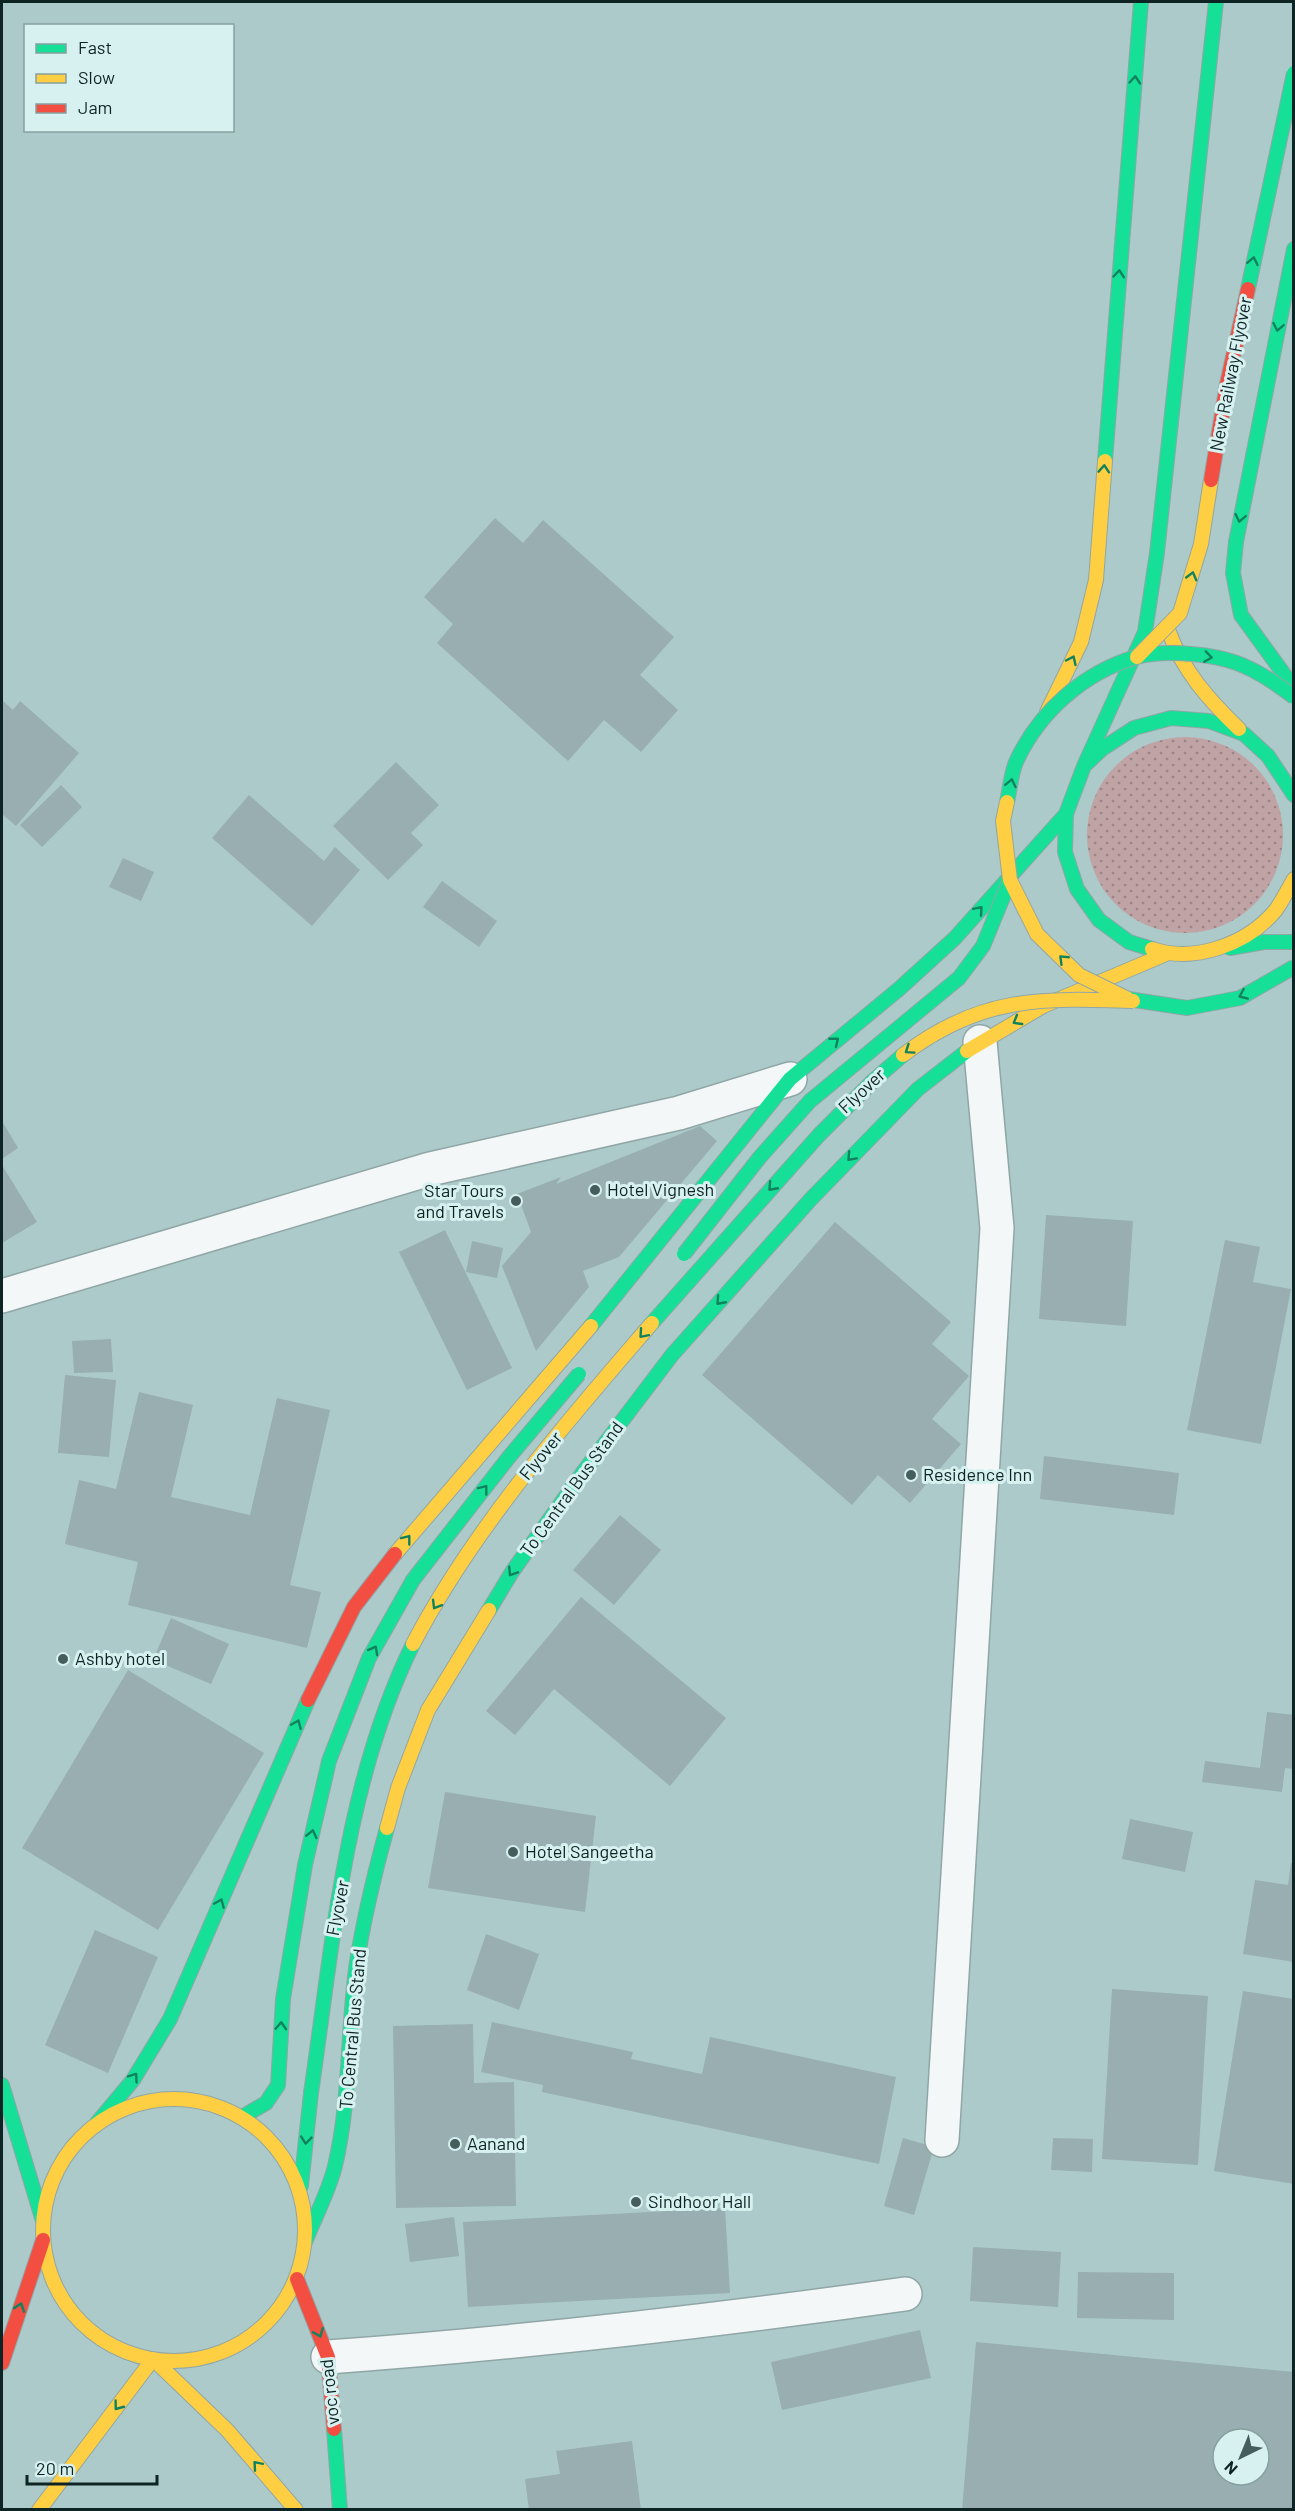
<svg xmlns="http://www.w3.org/2000/svg" width="1295" height="2511" font-family="Barlow,sans-serif">
	<defs>
		<pattern id="grass-dots" width="8" height="8" patternUnits="userSpaceOnUse" patternTransform="scale(1.5)"><rect width="8" height="8" fill="#bfa3a5"/><path d="M2 2h.1M6 6h.1" fill="none" stroke="#9a8486" stroke-width="1.8" stroke-linecap="round"/></pattern>
	</defs>
	<rect width="100%" height="100%" fill="#adcaca"/>
	<path fill="url(#grass-dots)" d="M1087 835a98 98 0 1 1 196 0a98 98 0 1 1-196 0Z"/>
	<path fill="#98aeb1" fill-rule="evenodd" d="M495,518L523,543L543,520L674,637L640,675L678,710L641,752L604,720L568,761L437,643L453,624L424,597Z
		M2,700L13,710L20,701L79,753L16,826L2,814Z
		M396,762L439,805L411,833L423,845L388,880L333,826Z
		M61,785L82,807L42,847L20,825Z
		M249,795L324,861L335,847L360,870L312,926L212,838Z
		M123,858L154,872L141,901L109,887Z
		M442,881L497,921L479,947L423,907Z
		M2,1121L18,1148L2,1159Z
		M700,1126L717,1141L619,1257L583,1271L589,1287L536,1351L502,1266L531,1232L517,1194L561,1177L556,1184Z
		M2,1165L37,1222L2,1243Z
		M1046,1215L1133,1221L1126,1326L1039,1319Z
		M835,1222L951,1322L932,1344L969,1376L932,1419L961,1444L910,1503L878,1475L852,1505L702,1375Z
		M445,1230L512,1368L467,1390L399,1252Z
		M1225,1240L1260,1247L1253,1282L1291,1289L1261,1444L1187,1430Z
		M472,1241L503,1248L497,1278L466,1272Z
		M111,1339L113,1372L74,1373L72,1341Z
		M65,1375L116,1380L109,1457L58,1453Z
		M139,1392L193,1405L171,1497L250,1515L277,1398L330,1410L290,1585L321,1592L307,1648L128,1605L138,1562L65,1544L79,1480L116,1489Z
		M1044,1456L1179,1473L1174,1515L1040,1499Z
		M620,1515L661,1550L614,1605L573,1570Z
		M581,1597L726,1718L670,1786L554,1689L515,1735L486,1711Z
		M171,1618L229,1644L211,1684L153,1660Z
		M128,1670L264,1753L158,1930L22,1848Z
		M1267,1712L1294,1715V1769L1285,1768L1282,1792L1202,1782L1205,1761L1260,1768Z
		M445,1792L596,1816L585,1912L428,1888Z
		M1130,1819L1193,1832L1185,1872L1122,1859Z
		M1291,1863L1294,1864V1962L1243,1954L1255,1880L1288,1885Z
		M95,1930L158,1957L108,2073L45,2045Z
		M486,1934L539,1954L519,2010L467,1990Z
		M1112,1989L1208,1996L1198,2165L1102,2159Z
		M1243,1991L1294,1999V2184L1214,2171Z
		M492,2022L633,2052L631,2059L702,2074L710,2037L896,2077L879,2164L542,2092L543,2085L481,2072Z
		M473,2024L474,2083L514,2082L516,2206L396,2208L393,2026Z
		M903,2138L934,2147L914,2215L884,2206Z
		M1053,2138L1093,2139L1092,2172L1051,2170Z
		M725,2208L730,2293L468,2307L463,2222Z
		M454,2217L459,2256L410,2262L405,2224Z
		M973,2247L1061,2252L1058,2307L970,2301Z
		M1078,2272L1174,2273V2320L1077,2318Z
		M920,2330L931,2378L782,2410L771,2362Z
		M976,2342L1294,2372V2510H962ZM1223,2439H1259V2475H1223Z
		M632,2441L641,2510H529L525,2479L560,2474L556,2451Z"/>
	<g fill="none" stroke-linecap="round" stroke-linejoin="round">
		<defs>
			<path id="street" d="M2,1296L430,1169L679,1113L790,1079
				M942,2140L997,1228L980,1042
				M328,2357C521,2343 714,2321 905,2294"/>
			<path id="fast" d="M1294,249L1236,542L1233,573L1241,615L1294,688
				M1105,461L1141,2
				M1084,766L1145,632L1157,553L1216,2
				M1230,948L1264,942H1294
				M1152,949L1129,942L1099,920L1077,889L1065,852L1066,814L1084,766L1102,749L1134,728L1171,718L1209,721L1244,734L1268,756L1294,795
				M591,1326L790,1079L899,989L955,938L1066,814
				M489,1610L512,1572L584,1471L672,1355L810,1200L918,1089L967,1051
				M2,2085L42,2218
				M242,2117L266,2103L278,2085
				M97,2123L133,2080L170,2019L308,1700
				M301,2186L311,2093
				M305,2242C315,2217 329,2191 335,2166C351,2099 347,2029 357,1962C364,1916 375,1872 387,1828
				M334,2429L340,2510"/>
			<path id="slow" d="M1169,632C1183,671 1209,700 1239,729
				M1047,712L1081,642L1096,580L1105,461
				M1152,949C1194,963 1246,945 1275,911C1282,902 1288,889 1294,879
				M967,1051L1043,1006L1166,954
				M395,1554L591,1326
				M387,1828L398,1788L428,1710L489,1610
				M43 2230a131 131 0 1 1 262 0a131 131 0 1 1-262 0Z
				M39,2510L153,2359L227,2430L296,2510"/>
			<path id="jam" d="M308,1700L354,1607L395,1554
				M297,2279L328,2357L334,2429
				M2,2363L43,2240"/>
		</defs>
		<use href="#street" stroke="#90a6a6" stroke-width="36"/>
		<use href="#fast" stroke="#90a6a6" stroke-width="16"/>
		<use href="#slow" stroke="#90a6a6" stroke-width="16"/>
		<use href="#jam" stroke="#90a6a6" stroke-width="16"/>
		<use href="#street" stroke="#f3f7f7" stroke-width="33"/>
		<use href="#fast" stroke="#16e098" stroke-width="14"/>
		<use href="#slow" stroke="#ffcf43" stroke-width="14"/>
		<use href="#jam" stroke="#f24e42" stroke-width="14"/>
		<defs>
			<path id="fast-bridge" d="M1248,289L1294,73
				M1007,802C1010,789 1011,774 1016,762C1039,712 1083,673 1136,657C1162,650 1201,653 1227,660C1251,666 1274,682 1294,697
				M1128,999L1187,1008L1240,998L1294,967
				M684,1254L760,1157L810,1101L959,978L983,946L1010,880
				M652,1323L819,1135L874,1080L903,1055
				M278,2085L283,1999L305,1865L329,1761L369,1658L413,1580L509,1457L579,1374
				M311,2093C333,1943 345,1782 413,1644"/>
			<path id="slow-bridge" d="M1137,657L1180,613L1201,544L1211,480
				M1007,802L1003,821L1010,880L1037,934L1079,975L1128,999
				M903,1055C980,996 1041,998 1133,1001
				M413,1644C475,1526 566,1423 652,1323"/>
			<path id="jam-bridge" d="M1211,480L1227,384L1248,289"/>
		</defs>
		<use href="#fast-bridge" stroke="#90a6a6" stroke-width="16" stroke-linecap="butt"/>
		<use href="#slow-bridge" stroke="#90a6a6" stroke-width="16" stroke-linecap="butt"/>
		<use href="#jam-bridge" stroke="#90a6a6" stroke-width="16" stroke-linecap="butt"/>
		<use href="#fast-bridge" stroke="#16e098" stroke-width="14"/>
		<use href="#slow-bridge" stroke="#ffcf43" stroke-width="14"/>
		<use href="#jam-bridge" stroke="#f24e42" stroke-width="14"/>
	</g>
	<defs><path id="oneway-chevron" d="M-2-3.5L2.5 0L-2 3.5" fill="none" stroke-width="1.6" stroke-linecap="round" stroke-linejoin="round" transform="scale(1.5)"/></defs>
	<g stroke="#12825e">
		<use href="#oneway-chevron" transform="translate(1135 80) rotate(-85)"/>
		<use href="#oneway-chevron" transform="translate(1253 261) rotate(-78)"/>
		<use href="#oneway-chevron" transform="translate(1119 274) rotate(-85)"/>
		<use href="#oneway-chevron" transform="translate(1278 327) rotate(101)"/>
		<use href="#oneway-chevron" transform="translate(1104 469) rotate(-86)"/>
		<use href="#oneway-chevron" transform="translate(1240 518) rotate(101)"/>
		<use href="#oneway-chevron" transform="translate(1192 576) rotate(-75)"/>
		<use href="#oneway-chevron" transform="translate(1208 657) rotate(8)"/>
		<use href="#oneway-chevron" transform="translate(1072 660) rotate(-65)"/>
		<use href="#oneway-chevron" transform="translate(1011 783) rotate(-78)"/>
		<use href="#oneway-chevron" transform="translate(979 910) rotate(-49)"/>
		<use href="#oneway-chevron" transform="translate(1063 959) rotate(-136)"/>
		<use href="#oneway-chevron" transform="translate(1243 995) rotate(157)"/>
		<use href="#oneway-chevron" transform="translate(1017 1021) rotate(150)"/>
		<use href="#oneway-chevron" transform="translate(835 1041) rotate(-39)"/>
		<use href="#oneway-chevron" transform="translate(909 1050) rotate(146)"/>
		<use href="#oneway-chevron" transform="translate(851 1157) rotate(133)"/>
		<use href="#oneway-chevron" transform="translate(772 1187) rotate(132)"/>
		<use href="#oneway-chevron" transform="translate(720 1301) rotate(132)"/>
		<use href="#oneway-chevron" transform="translate(643 1334) rotate(131)"/>
		<use href="#oneway-chevron" transform="translate(484 1489) rotate(-52)"/>
		<use href="#oneway-chevron" transform="translate(407 1539) rotate(-52)"/>
		<use href="#oneway-chevron" transform="translate(512 1572) rotate(123)"/>
		<use href="#oneway-chevron" transform="translate(436 1605) rotate(121)"/>
		<use href="#oneway-chevron" transform="translate(374 1650) rotate(-61)"/>
		<use href="#oneway-chevron" transform="translate(297 1724) rotate(-67)"/>
		<use href="#oneway-chevron" transform="translate(312 1834) rotate(-77)"/>
		<use href="#oneway-chevron" transform="translate(220 1903) rotate(-67)"/>
		<use href="#oneway-chevron" transform="translate(281 2026) rotate(-87)"/>
		<use href="#oneway-chevron" transform="translate(134 2077) rotate(-55)"/>
		<use href="#oneway-chevron" transform="translate(306 2140) rotate(96)"/>
		<use href="#oneway-chevron" transform="translate(20 2307) rotate(-71)"/>
		<use href="#oneway-chevron" transform="translate(319 2333) rotate(68)"/>
		<use href="#oneway-chevron" transform="translate(118 2406) rotate(127)"/>
		<use href="#oneway-chevron" transform="translate(257 2465) rotate(-131)"/>
	</g>
	<g fill="#465d5d" stroke="#d7f1f1" stroke-width="2">
		<circle cx="595" cy="1190" r="6"/>
		<circle cx="516" cy="1201" r="6"/>
		<circle cx="911" cy="1475" r="6"/>
		<circle cx="63" cy="1659" r="6"/>
		<circle cx="513" cy="1852" r="6"/>
		<circle cx="455" cy="2144" r="6"/>
		<circle cx="636" cy="2202" r="6"/>
	</g>
	<g text-anchor="middle" stroke-width="6" stroke-linejoin="round" paint-order="stroke">
		<g font-size="18" fill="#0e2323" stroke="#d7f1f1">
			<text transform="translate(1231 374) rotate(-79)" y="6">New Railway Flyover</text>
			<text transform="translate(862 1091) rotate(-43)" y="6">Flyover</text>
			<text transform="translate(541 1456) rotate(-51)" y="6">Flyover</text>
			<text transform="translate(572 1489) rotate(-54)" y="6">To Central Bus Stand</text>
			<text transform="translate(338 1908) rotate(-79)" y="6">Flyover</text>
			<text transform="translate(353 2029) rotate(-85)" y="6">To Central Bus Stand</text>
			<text transform="translate(330 2392) rotate(-96)" y="6">voc road</text>
		</g>
		<g font-size="18" fill="#0e2323" stroke="#d7f1f1" text-anchor="start">
			<text x="607" y="1196">Hotel Vignesh</text>
			<text x="504" y="1197" text-anchor="end">Star Tours<tspan x="504" dy="21">and Travels</tspan></text>
			<text x="923" y="1481">Residence Inn</text>
			<text x="75" y="1665">Ashby hotel</text>
			<text x="525" y="1858">Hotel Sangeetha</text>
			<text x="467" y="2150">Aanand</text>
			<text x="648" y="2208">Sindhoor Hall</text>
		</g>
	</g>
	<rect width="1295" height="2511" fill="none" stroke="#0e2323" stroke-width="6"/>
	<rect x="24" y="24" width="210" height="108" fill="#d7f1f1" stroke="#879f9f" stroke-width="1.5"/>
	<rect x="36" y="44" width="30" height="9" fill="#16e098" stroke="#879f9f" stroke-width="1.5"/>
	<text x="78" y="54" font-size="18" fill="#0e2323">Fast</text>
	<rect x="36" y="74" width="30" height="9" fill="#ffcf43" stroke="#879f9f" stroke-width="1.5"/>
	<text x="78" y="84" font-size="18" fill="#0e2323">Slow</text>
	<rect x="36" y="104" width="30" height="9" fill="#f24e42" stroke="#879f9f" stroke-width="1.5"/>
	<text x="78" y="114" font-size="18" fill="#0e2323">Jam</text>
	<g transform="translate(1241 2457) rotate(223)"><circle r="28" fill="#d7f1f1" stroke="#879f9f" stroke-width="1.5"/>
	<path d="M0-4.5L10 22L0 15L-10 22Z" fill="#465d5d"/>
	<text y="-9" font-size="16" font-weight="bold" text-anchor="middle" fill="#0e2323">N</text>
	</g>
	<path d="M27 2475v9h130v-9" fill="none" stroke="#0e2323" stroke-width="3"/>
	<text x="36" y="2475" font-size="18" fill="#0e2323" stroke="#d7f1f1" stroke-width="4.5" paint-order="stroke">20 m</text>
</svg>
